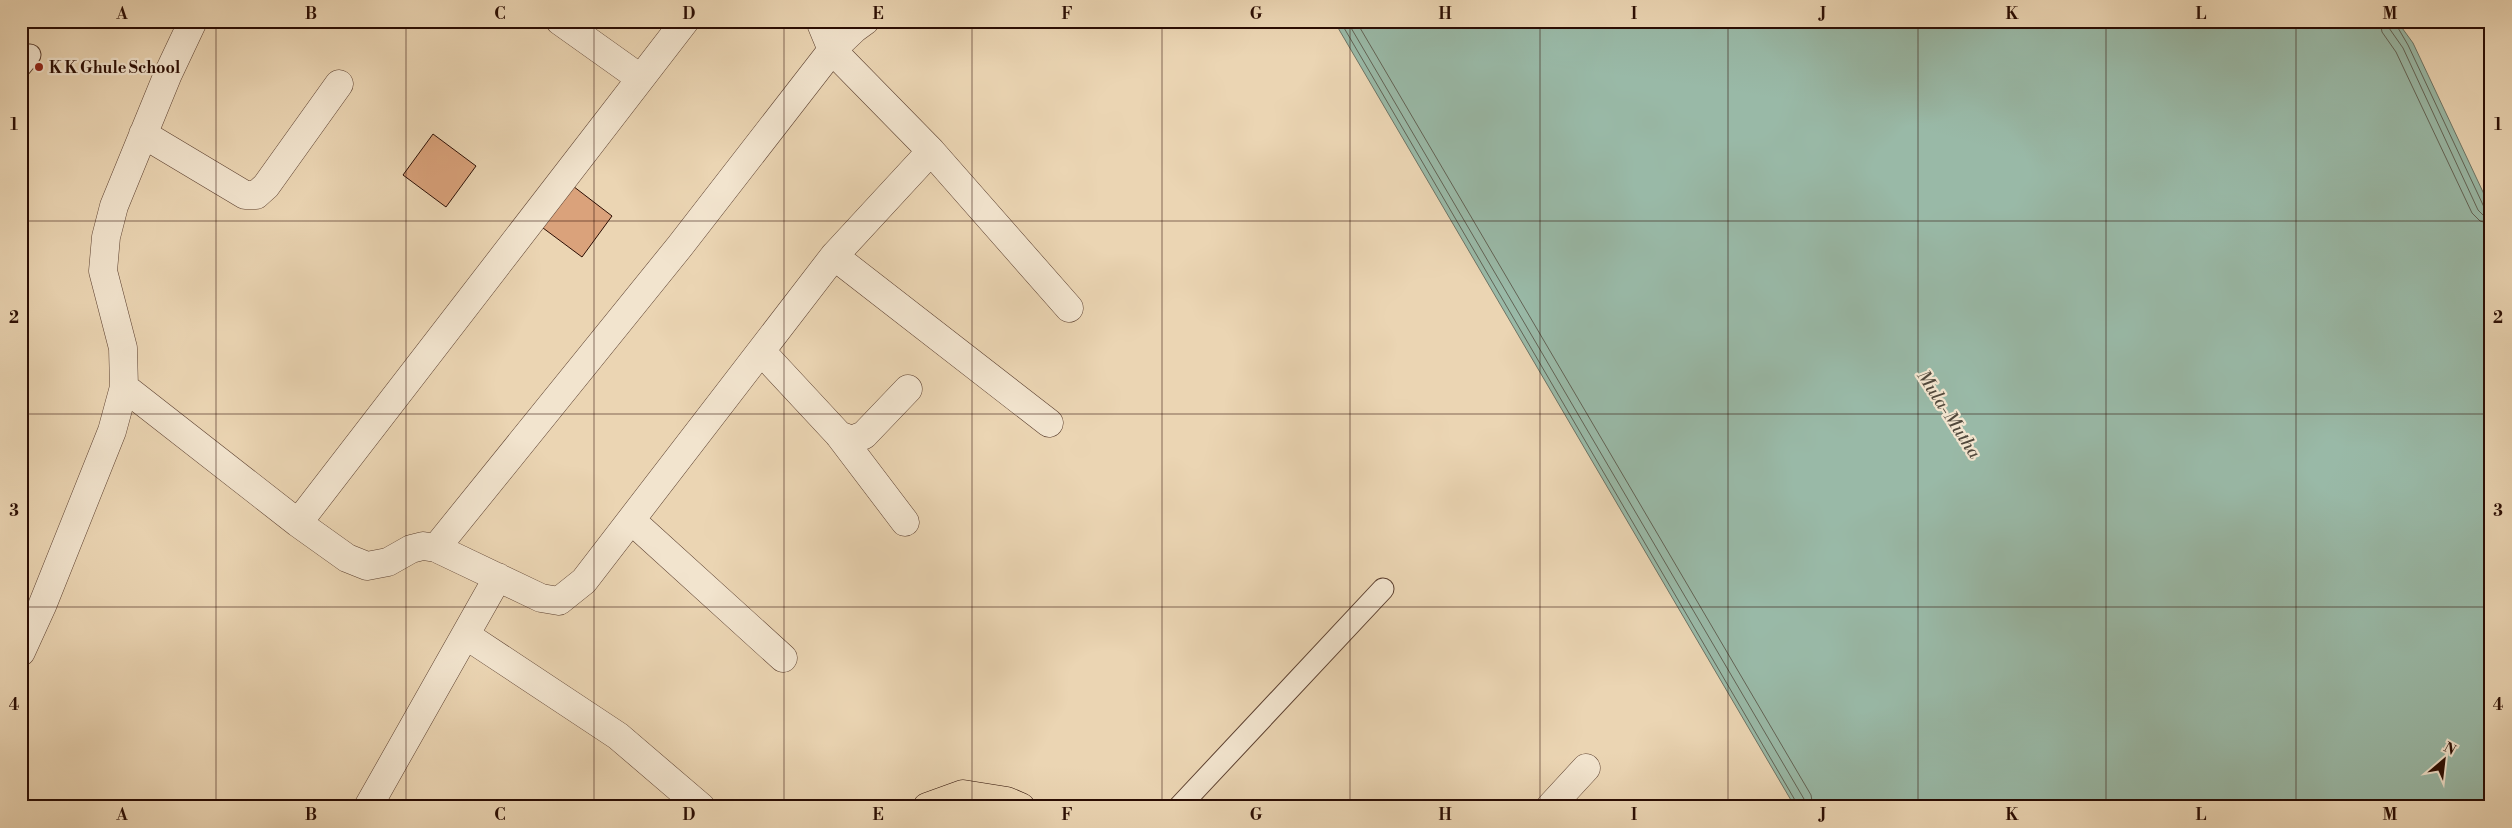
<svg xmlns="http://www.w3.org/2000/svg" width="2512" height="828" font-family="'Libre Bodoni',serif">
	<rect width="100%" height="100%" fill="#ebd5b3"/>
	<filter id="stains"><feTurbulence type="fractalNoise" baseFrequency=".004" numOctaves="4"/><feColorMatrix values="0 0 0 0 .2 0 0 0 0 .09 0 0 0 0 .02 0 0 0 .5 -.17"/></filter>
	<radialGradient id="worn" r=".72"><stop offset=".6" stop-color="#630" stop-opacity="0"/><stop offset="1" stop-color="#630" stop-opacity=".3"/></radialGradient>
	<path fill="#99b9a7" stroke="#6d7465" d="M1334,21H2397L2413,43L2491,209V807H1795Z"/>
	<g fill="none" stroke-linecap="round" stroke-linejoin="round">
		<path stroke="#626355" stroke-width="1" d="M1340,21L1799,807
			M1347,21L1804,799L1806,807
			M1356,21L1811,795L1813,807
			M2380,21L2382,32L2396,52L2472,213L2480,221L2491,224
			M2387,21L2389,28L2403,48L2478,210L2483,215L2491,216
			M2394,21L2408,45L2484,207L2491,210"/>
	</g>
	<path fill="#daa27b" stroke="#2b0d03" d="M433,134L476,166L446,207L403,175Z
		M569,183L612,216L582,257L539,225Z"/>
	<g fill="none" stroke-linecap="round" stroke-linejoin="round">
		<defs>
			<path id="lane" d="M21,66L30,55
				M1179,807L1383,589"/>
			<path id="street" d="M560,21L640,78
				M820,21L832,50L931,151L1069,308
				M143,134L245,195H256L266,186L339,84
				M834,256L1049,423
				M761,351L839,435L905,522
				M124,387L298,523L347,558L367,566L388,562L411,549L423,546L436,548L541,598L559,601L584,581L834,256L931,151
				M839,435L852,440L864,435L908,389
				M631,520L783,658
				M298,523L685,21
				M436,548L680,246L832,50L854,29L865,21
				M467,636L618,736L701,807
				M21,652L42,606L112,431L124,387L123,348L103,271L106,237L114,206L168,74L193,21
				M368,807L498,577
				M1550,807L1586,768"/>
			<path id="primary" d="M927,807L963,794L1007,801L1021,807"/>
		</defs>
		<use href="#lane" stroke="#5b3f2f" stroke-width="23"/>
		<use href="#street" stroke="#5b3f2f" stroke-width="29"/>
		<use href="#primary" stroke="#2b0d03" stroke-width="29"/>
		<use href="#lane" stroke="#f2e4ce" stroke-width="21"/>
		<use href="#street" stroke="#f2e4ce" stroke-width="28"/>
		<use href="#primary" stroke="#ebd5b3" stroke-width="28"/>
	</g>
	<path fill="none" stroke="#2b0d03" stroke-width="1" stroke-opacity="0.55" d="M216,21V807M406,21V807M594,21V807M784,21V807M972,21V807M1162,21V807M1350,21V807M1540,21V807M1728,21V807M1918,21V807M2106,21V807M2296,21V807M21,221H2491M21,414H2491M21,607H2491"/>
	<circle fill="#8f2418" stroke="#f2e4ce" stroke-width="2" cx="39" cy="67" r="5"/>
	<g text-anchor="middle" stroke-width="4.5" stroke-linejoin="round" paint-order="stroke">
		<g font-size="16" font-weight="bold" fill="#2b0d03" stroke="#f2e4ce" text-anchor="start">
			<text x="49" y="73">K K Ghule School</text>
		</g>
		<g font-size="18" font-style="italic" fill="#52493c" stroke="#f2e4ce">
			<text transform="translate(1949 414) rotate(57)" y="6">Mula-Mutha</text>
		</g>
	</g>
	<rect width="2512" height="828" fill="none" stroke="#ebd5b3" stroke-width="55"/>
	<g transform="translate(2444 760) rotate(28)" stroke="#f2e4ce" stroke-width="4" paint-order="stroke">
	<path d="M0-4L9 19L0 12L-9 19Z" fill="#2b0d03"/>
	<text y="-8" font-size="14" font-weight="bold" text-anchor="middle" fill="#2b0d03">N</text>
	</g>
	<rect x="28" y="28" width="2456" height="772" fill="none" stroke="#2b0d03" stroke-width="2"/>
	<g font-size="16" text-anchor="middle" font-weight="bold" fill="#2b0d03">
		<text x="122" y="19">A</text>
		<text x="311" y="19">B</text>
		<text x="500" y="19">C</text>
		<text x="689" y="19">D</text>
		<text x="878" y="19">E</text>
		<text x="1067" y="19">F</text>
		<text x="1256" y="19">G</text>
		<text x="1445" y="19">H</text>
		<text x="1634" y="19">I</text>
		<text x="1823" y="19">J</text>
		<text x="2012" y="19">K</text>
		<text x="2201" y="19">L</text>
		<text x="2390" y="19">M</text>
		<text x="14" y="130">1</text>
		<text x="2498" y="130">1</text>
		<text x="14" y="323">2</text>
		<text x="2498" y="323">2</text>
		<text x="14" y="516">3</text>
		<text x="2498" y="516">3</text>
		<text x="14" y="710">4</text>
		<text x="2498" y="710">4</text>
		<text x="122" y="820">A</text>
		<text x="311" y="820">B</text>
		<text x="500" y="820">C</text>
		<text x="689" y="820">D</text>
		<text x="878" y="820">E</text>
		<text x="1067" y="820">F</text>
		<text x="1256" y="820">G</text>
		<text x="1445" y="820">H</text>
		<text x="1634" y="820">I</text>
		<text x="1823" y="820">J</text>
		<text x="2012" y="820">K</text>
		<text x="2201" y="820">L</text>
		<text x="2390" y="820">M</text>
	</g>
	<rect width="100%" height="100%" filter="url(#stains)"/>
	<rect width="100%" height="100%" fill="url(#worn)"/>
</svg>
